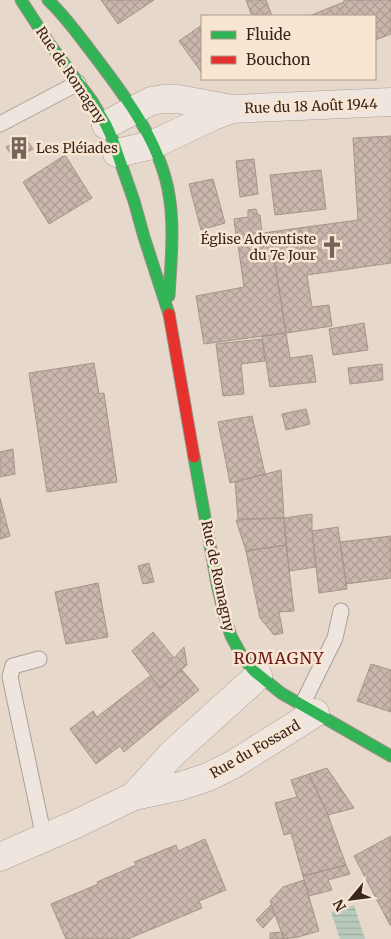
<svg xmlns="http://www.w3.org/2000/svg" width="391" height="939" font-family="Merriweather,serif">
	<defs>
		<pattern id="water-rules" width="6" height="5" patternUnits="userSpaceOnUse" patternTransform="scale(1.25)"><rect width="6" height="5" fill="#b8cabb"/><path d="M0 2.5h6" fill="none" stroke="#9fada0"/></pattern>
		<pattern id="building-cross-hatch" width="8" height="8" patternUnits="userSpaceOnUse" patternTransform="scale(1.25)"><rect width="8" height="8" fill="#cab6ad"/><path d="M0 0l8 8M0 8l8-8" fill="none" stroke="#ae9c94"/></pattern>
	</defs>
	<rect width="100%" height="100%" fill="#e6d9cc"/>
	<path fill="url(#water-rules)" d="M340,901H344L350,907L354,905L365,939H340L331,912L336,911C335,906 336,904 340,901Z"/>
	<path fill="url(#building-cross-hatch)" stroke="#a6948b" d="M101,0H154L118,24Z
		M246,0H266L272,16H252Z
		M344,0H391V34L375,40V16H309L344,2Z
		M202,25V73L179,41Z
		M391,136V263L307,275L312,307L329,305L332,326L286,333L270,232L358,220L353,138Z
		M25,137L33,149L14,159L6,147Z
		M65,155L92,198L49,224L23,182Z
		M254,159L258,194L240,197L236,161Z
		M321,170L326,209L275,215L270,175Z
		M213,179L225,223L201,230L189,184Z
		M256,209L258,215H260L262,232L236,236L234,219L248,217V210Z
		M270,232L286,333L204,344L196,296L244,287L237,238Z
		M364,323L368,350L333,355L329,329Z
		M286,333L290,358L312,355L316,382L270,387L262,336Z
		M262,339L265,361L241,364L244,394L223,396L216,344Z
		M94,363L99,394L104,393L117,482L47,492L29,373Z
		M382,364L383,380L350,384L348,368Z
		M306,409L310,424L286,430L282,414Z
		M252,416L265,474L230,483L218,422Z
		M13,449L15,474L0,477V452Z
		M281,470L284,518L238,519L235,482Z
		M0,498L10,536L0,539Z
		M312,514V531L316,567L289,571L284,518Z
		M284,518L286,545L246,551L236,520Z
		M338,527L347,589L319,593L312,531Z
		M391,536V578L346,584L340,542Z
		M286,545L294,611L279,612L283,633L274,635L260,618L246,551Z
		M149,563L154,582L143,584L138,566Z
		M98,583L108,637L66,644L55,592Z
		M153,632L174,658L184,647L187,665L160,688L132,651Z
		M371,664L391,670V712L357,701Z
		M182,670L199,690L124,752L120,746L96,764L70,729L93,711L97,717L150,676L160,688Z
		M327,768L354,808L328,815L309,774Z
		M309,774L328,815L346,865L303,876L291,833L284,835L275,803L297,797L291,780Z
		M391,836V925H390L354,856Z
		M205,839L226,890L199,901L202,908L128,939H66L51,904L98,884L97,882L136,865L134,862L176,845L178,851Z
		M346,865L350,874L328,880L332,890L309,896L303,876Z
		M304,880L319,931L298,937L284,939L270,901L283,887Z
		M271,905L275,915L263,928L256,920Z
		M282,932L284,939H270V933Z"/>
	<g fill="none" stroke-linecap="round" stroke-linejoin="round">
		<defs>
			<path id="lane" d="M0,124L78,83
				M39,659L13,666L10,677L44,838
				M302,705L335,638L341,611"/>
			<path id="street" d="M106,125L151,101L163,99H178L232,109L391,102
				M117,153L152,145L211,117L232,109
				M134,796L173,753L258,676
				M0,857L76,824L134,796L181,786L208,777L234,764L315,713"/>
			<path id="fast" d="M21,0L49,43L92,101L106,125L112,138L134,201L144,237L169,314
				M48,0C64,15 77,33 90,50C122,92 157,136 168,189C175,224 171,261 169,296
				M194,457L217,584L224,614L231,636L243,658L254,671L281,693L391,756"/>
			<path id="jam" d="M169,314L194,457"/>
		</defs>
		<use href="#lane" stroke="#ab9f96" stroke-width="17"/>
		<use href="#street" stroke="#ab9f96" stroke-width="29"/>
		<use href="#fast" stroke="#9b8e85" stroke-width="13"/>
		<use href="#jam" stroke="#9b8e85" stroke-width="13"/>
		<use href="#lane" stroke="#eee6de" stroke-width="15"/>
		<use href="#street" stroke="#eee6de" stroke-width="28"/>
		<use href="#fast" stroke="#30b455" stroke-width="11"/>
		<use href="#jam" stroke="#e5322d" stroke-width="11"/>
	</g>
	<defs>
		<symbol id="building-bare" viewBox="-9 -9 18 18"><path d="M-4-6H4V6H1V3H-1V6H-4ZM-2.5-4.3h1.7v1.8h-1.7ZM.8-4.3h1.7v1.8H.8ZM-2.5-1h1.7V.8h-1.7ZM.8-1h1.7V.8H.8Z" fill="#76645a" stroke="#f8e5d2" stroke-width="2.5" paint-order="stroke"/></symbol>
		<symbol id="church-bare" viewBox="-9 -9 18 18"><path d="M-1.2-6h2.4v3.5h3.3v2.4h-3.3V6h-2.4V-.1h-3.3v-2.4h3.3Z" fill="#76645a" stroke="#f8e5d2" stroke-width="2.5" paint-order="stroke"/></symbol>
	</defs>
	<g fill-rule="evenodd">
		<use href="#building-bare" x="3" y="132" width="32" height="32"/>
		<use href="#church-bare" x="316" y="231" width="32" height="32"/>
	</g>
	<g text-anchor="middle" stroke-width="5" stroke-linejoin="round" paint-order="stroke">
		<g font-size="14" fill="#3a251d" stroke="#f8e5d2">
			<text transform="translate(71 75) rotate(56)" y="5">Rue de Romagny</text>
			<text transform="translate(311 106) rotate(-2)" y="5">Rue du 18 Août 1944</text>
			<text transform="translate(218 576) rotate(78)" y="5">Rue de Romagny</text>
			<text transform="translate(255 749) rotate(-30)" y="5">Rue du Fossard</text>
		</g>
		<g font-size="14" fill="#3a251d" stroke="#f8e5d2" text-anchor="start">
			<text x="36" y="153">Les Pléiades</text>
			<text x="316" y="244" text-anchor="end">Église Adventiste<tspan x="316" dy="16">du 7e Jour</tspan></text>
		</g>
		<g font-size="16" letter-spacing="1" fill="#6a1a19" stroke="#f8e5d2">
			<text x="279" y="664">ROMAGNY</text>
		</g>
	</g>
	<rect x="201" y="15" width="175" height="65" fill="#f8e5d2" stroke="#ac988a"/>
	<rect x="211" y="31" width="25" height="8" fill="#30b455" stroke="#ac988a"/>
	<text x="246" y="40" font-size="15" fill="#3a251d">Fluide</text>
	<rect x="211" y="56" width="25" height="8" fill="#e5322d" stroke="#ac988a"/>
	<text x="246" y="65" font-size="15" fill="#3a251d">Bouchon</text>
	<g transform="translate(351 899) rotate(241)" stroke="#f8e5d2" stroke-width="4" paint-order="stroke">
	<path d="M0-4L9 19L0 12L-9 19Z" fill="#3a251d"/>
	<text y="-8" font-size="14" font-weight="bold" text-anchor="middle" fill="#3a251d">N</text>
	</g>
</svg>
